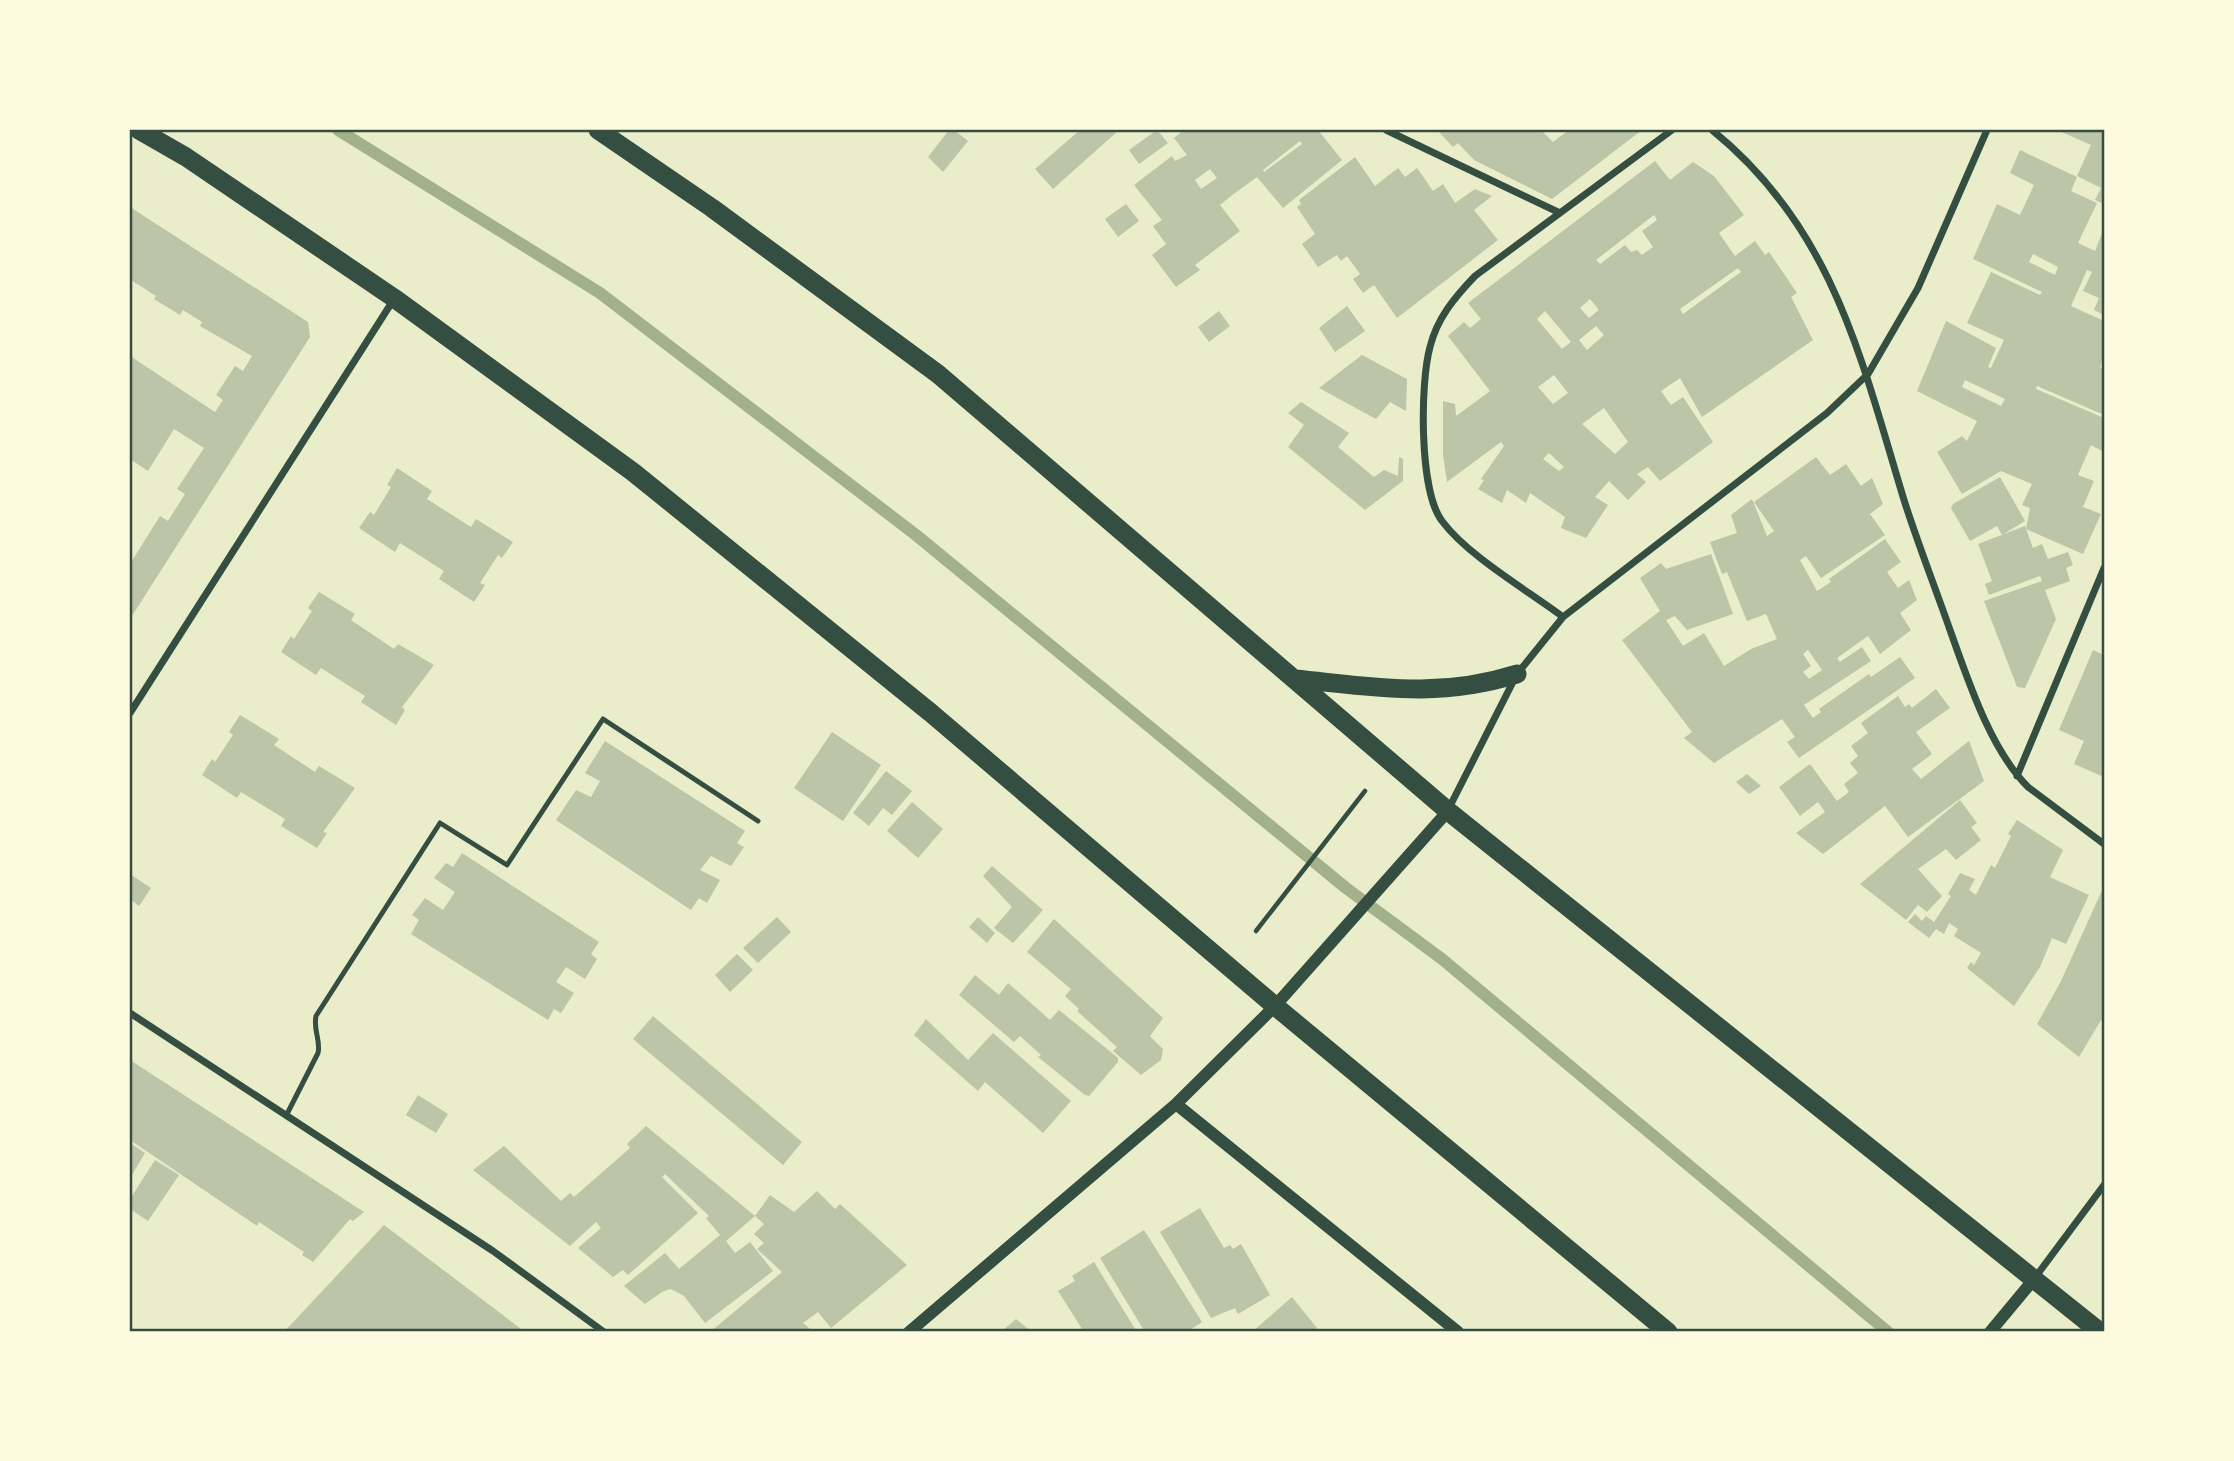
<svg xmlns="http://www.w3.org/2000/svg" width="2234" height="1461" font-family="'Fira Sans',sans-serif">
	<rect width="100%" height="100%" fill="#e9edc9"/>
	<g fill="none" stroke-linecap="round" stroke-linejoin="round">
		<path stroke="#a3b18a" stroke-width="12" d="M338,130L600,293L916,535L1346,888L1442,959L1888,1332"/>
	</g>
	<path fill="#bcc5a7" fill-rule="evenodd" d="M949,130H954L968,141L943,172L928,157Z
		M1080,130H1119L1053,189L1035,169Z
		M1157,130L1168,143L1139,164L1129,150Z
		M1184,130H1318L1342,160L1283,208L1257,177L1231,196L1220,205L1240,231L1195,265L1200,270L1176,287L1152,255L1166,244L1153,226L1162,220L1134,185L1172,156L1175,161L1187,155L1174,138ZM1300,141L1302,144L1264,172L1263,170ZM1210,169L1217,178L1201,189L1195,180Z
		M1437,130H1541L1553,142L1569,130H1642L1552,199L1474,160L1458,143L1453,147Z
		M2057,130H2104V204L2095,200L2101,188L2077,176L2091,145Z
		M2020,150L2077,177L2071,191L2097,203L2078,243L2095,251L2104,228V315L2094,310L2099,298L2083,291L2092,272L2087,270L2071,306L2104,321V355L2100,367L2104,369V415L2037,386L2036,389L2104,418L2102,426L2104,427V452L2091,445L2078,475L2094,481L2083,507L2101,514L2083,554L2026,529L2030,508L2022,505L2032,484L2001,471L1962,494L1937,452L1962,436L1967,441L1977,421L1917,391L1946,321L1996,348L1988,367L1991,368L2004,340L1967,323L1991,272L2040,295L2042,292L1973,259L1997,204L2020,215L2034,185L2010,173ZM2033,254L2058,267L2055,275L2029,262ZM1965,380L2005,399L2001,406L1962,387Z
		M1355,157L1375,186L1398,168L1405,177L1417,168L1433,191L1443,184L1455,203L1475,189L1492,196L1474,210L1498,240L1397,318L1374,285L1363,293L1353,279L1360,274L1347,256L1341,261L1337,255L1318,267L1302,244L1315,234L1297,207L1301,204L1299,200Z
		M1655,161L1670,180L1693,162L1714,176L1744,215L1719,233L1735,256L1755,241L1765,255L1769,252L1797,293L1791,297L1813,340L1702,417L1680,378L1661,391L1671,405L1683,397L1713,442L1660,481L1648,467L1637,474L1646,482L1628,500L1609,481L1595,497L1608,505L1586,538L1561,528L1565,517L1530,493L1526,503L1507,490L1502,503L1478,489L1484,480L1481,479L1504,446L1501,442L1447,482L1443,455V401L1455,404L1456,416L1490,391L1448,336L1464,322L1470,328L1481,319L1468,303ZM1654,215L1657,220L1642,231L1653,247L1642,255L1637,250L1631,252L1625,245L1600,264L1596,260ZM1738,268L1741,272L1683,314L1680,309ZM1590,299L1599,310L1589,318L1580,308ZM1545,311L1571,342L1562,349L1537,319ZM1596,326L1604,335L1587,350L1579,340ZM1554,375L1568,393L1553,404L1538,387ZM1604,408L1628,442L1615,454L1582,424ZM1549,453L1564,467L1559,471L1543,459Z
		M1126,204L1139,221L1118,237L1105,219Z
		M130,207L308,322L310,337L130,619V564L160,516L168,521L185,494L177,489L204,448L174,429L148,471L130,459V356L215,412L223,400L216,395L235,366L243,371L252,356L200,326L202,322L183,310L180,315L154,299L156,296L131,280L130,283Z
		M1347,306L1365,331L1335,352L1319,328Z
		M1219,311L1230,326L1209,342L1198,327Z
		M1362,355L1407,379L1406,411L1390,402L1376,419L1319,388Z
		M1301,402L1349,433L1338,447L1374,477L1384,470L1398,476L1399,457L1403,459V481L1365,510L1288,447L1304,425L1288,413Z
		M1816,457L1830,475L1846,464L1861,486L1872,478L1883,504L1870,514L1885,535L1821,578L1806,556L1800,560L1817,591L1831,582L1829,579L1885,539L1901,562L1887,572L1898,588L1909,580L1917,600L1900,613L1911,630L1880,654L1868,636L1837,658L1840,662L1862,647L1871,661L1804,705L1813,718L1821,712L1819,709L1869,674L1871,677L1900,657L1915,678L1799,758L1787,742L1795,737L1782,719L1714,763L1684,738L1692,732L1622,640L1660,611L1640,578L1661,563L1666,569L1711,554L1733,614L1687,630L1675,616L1666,620L1683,646L1704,633L1724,666L1751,649L1777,639L1766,614L1747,621L1727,572L1722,574L1710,542L1737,533L1731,515L1752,499L1767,536L1774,531L1754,502ZM1808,650L1822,670L1809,679L1803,672L1811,666L1803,654Z
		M397,468L432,491L427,499L471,527L476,519L513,542L502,558L498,555L480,583L485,585L474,602L439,579L444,571L400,543L395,552L359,528L370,512L374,515L391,487L387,485Z
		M2000,477L2025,521L2002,535L1997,526L1970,541L1951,508L1953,504Z
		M2025,526L2033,548L2042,544L2048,559L2068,552L2073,565L2066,568L2070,581L2045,590L2056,619L2025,688L2017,687L1984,601L2042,581L2040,576L1989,595L1985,584L1992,581L1978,544Z
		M319,592L355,614L351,620L394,649L398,644L434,665L402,707L405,710L396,725L361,702L365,696L321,668L316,675L281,652L291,636L294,639L312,611L308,608Z
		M2093,650L2104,655V777L2074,764L2084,741L2059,730Z
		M1936,689L1950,708L1916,732L1932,754L1912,769L1921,779L1969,741L1984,781L1908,837L1885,806L1823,854L1796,833L1825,812L1818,802L1800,816L1779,787L1810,764L1837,801L1849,792L1844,784L1858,773L1850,763L1858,756L1851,746L1868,733L1861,723L1898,696L1905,707L1909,704L1912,708Z
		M240,715L279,739L274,745L315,772L319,766L355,788L323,832L327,833L317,848L281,826L285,819L241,792L237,798L202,775L212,759L215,762L233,735L229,732Z
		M832,732L881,765L843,821L794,788Z
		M605,741L745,831L737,843L744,847L731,866L711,856L700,870L720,880L707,903L699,898L691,910L556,820L576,790L591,797L600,781L585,773Z
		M886,771L912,791L892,815L883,808L869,826L853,813Z
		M1747,774L1761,786L1749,794L1736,782Z
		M1960,800L1977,823L1971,827L1981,840L1956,860L1946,849L1918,869L1942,896L1927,912L1918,905L1906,920L1860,884Z
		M912,802L943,829L918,858L887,831Z
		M2017,820L2063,850L2050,877L2089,895L2066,944L2052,938L2040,967L2014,1006L1967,968L1971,962L1974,965L1981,953L1954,936L1958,929L1949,923L1944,934L1936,929L1929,938L1908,922L1915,914L1922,921L1926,916L1934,922L1951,896L1948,894L1960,873L1975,879L1969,890L1976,895L1991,865L1995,868L2011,836L2008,834Z
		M462,853L599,942L591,954L597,959L585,979L566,967L556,982L574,993L561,1013L554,1009L548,1020L411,934L419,920L412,915L425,898L443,910L455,892L434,878L446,863L453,867Z
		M992,866L1043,910L1013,943L994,928L1012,907L983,876Z
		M130,874L151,888L139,906L130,899Z
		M2104,886V1022L2101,1020L2079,1057L2037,1024L2061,981Z
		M777,917L791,932L758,963L743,948Z
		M978,917L995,933L987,943L969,927Z
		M1054,919L1163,1018L1150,1036L1163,1049L1161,1060L1141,1075L1113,1051L1117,1047L1077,1011L1079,1009L1065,996L1071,989L1027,952Z
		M737,954L753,970L730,992L715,975Z
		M975,975L999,995L1008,983L1050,1020L1059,1010L1118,1058V1062L1089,1096L1085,1095L1038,1057L1041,1055L1020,1036L1014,1042L959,995Z
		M653,1016L802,1142L783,1165L633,1039Z
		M926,1019L968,1060L993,1033L1071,1101L1043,1133L985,1082L978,1091L914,1035Z
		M130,1060L364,1212L353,1221L350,1219L313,1262L302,1255L304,1252L259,1222L257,1226L130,1140Z
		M418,1095L448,1114L436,1133L406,1115Z
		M646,1126L755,1216L726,1241L735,1253L750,1242L773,1271L705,1323L684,1296L677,1292L670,1289L662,1292L645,1304L624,1286L665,1253L679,1269L720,1235L706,1218L709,1216L665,1174L662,1177L698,1213L628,1275L623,1270L613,1277L578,1248L601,1228L596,1222L570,1246L473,1170L504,1146L561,1201L570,1193L574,1197L630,1148L627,1144Z
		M130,1143L145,1153L130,1178Z
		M155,1160L179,1175L148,1221L130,1209V1199Z
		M817,1191L835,1209L840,1204L907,1265L831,1328L818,1312L803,1323L814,1332H710L782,1272L757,1249L764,1243L754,1234L764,1224L755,1216L770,1195L794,1212Z
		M1200,1208L1224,1248L1230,1245L1233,1249L1241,1244L1270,1295L1238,1314L1235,1308L1211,1318L1160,1232Z
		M384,1225L525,1332H284Z
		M1144,1230L1202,1322L1187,1332H1145L1100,1258Z
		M1094,1262L1137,1332H1084L1058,1291L1075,1281L1072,1276Z
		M1292,1297L1317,1328L1313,1332H1252Z
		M1016,1319L1032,1332H1001Z"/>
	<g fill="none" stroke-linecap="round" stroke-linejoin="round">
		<path stroke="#344e41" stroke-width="4.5" d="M1256,931L1365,791"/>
		<path stroke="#344e41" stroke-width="5" d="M286,1116L318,1053C321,1041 313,1030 316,1016L440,823L507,865L603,719L758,821"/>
		<path stroke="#344e41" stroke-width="7" d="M1386,130L1560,213
			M1712,130C1833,228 1861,358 1904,500C1918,544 1935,587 1950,630C1968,680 1990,749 2028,787L2104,844
			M1563,617C1527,590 1468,556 1442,521C1419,491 1420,383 1430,347C1437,318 1455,297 1475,276L1672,130
			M130,713L394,299
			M2017,776L2104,568
			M1448,810L1517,674L1563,617L1827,413L1868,374L1918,288L1987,130
			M130,1013L493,1251L604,1332
			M2034,1279L2104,1185"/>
		<path stroke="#344e41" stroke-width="12" d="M1176,1104L1458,1332
			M909,1332L1176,1104L1275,1006L1448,811
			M1990,1332L2034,1279"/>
		<path stroke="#344e41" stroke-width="19" d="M139,130L186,157L394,298L633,472L931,713L1275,1006L1668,1332
			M598,130L712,208L938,374L1448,811L2100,1332
			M1295,679C1376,687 1438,699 1517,674"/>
	</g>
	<rect width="2234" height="1461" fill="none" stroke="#fefae0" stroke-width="262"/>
	<rect x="131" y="131" width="1972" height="1199" fill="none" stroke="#344e41" stroke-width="2.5"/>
</svg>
